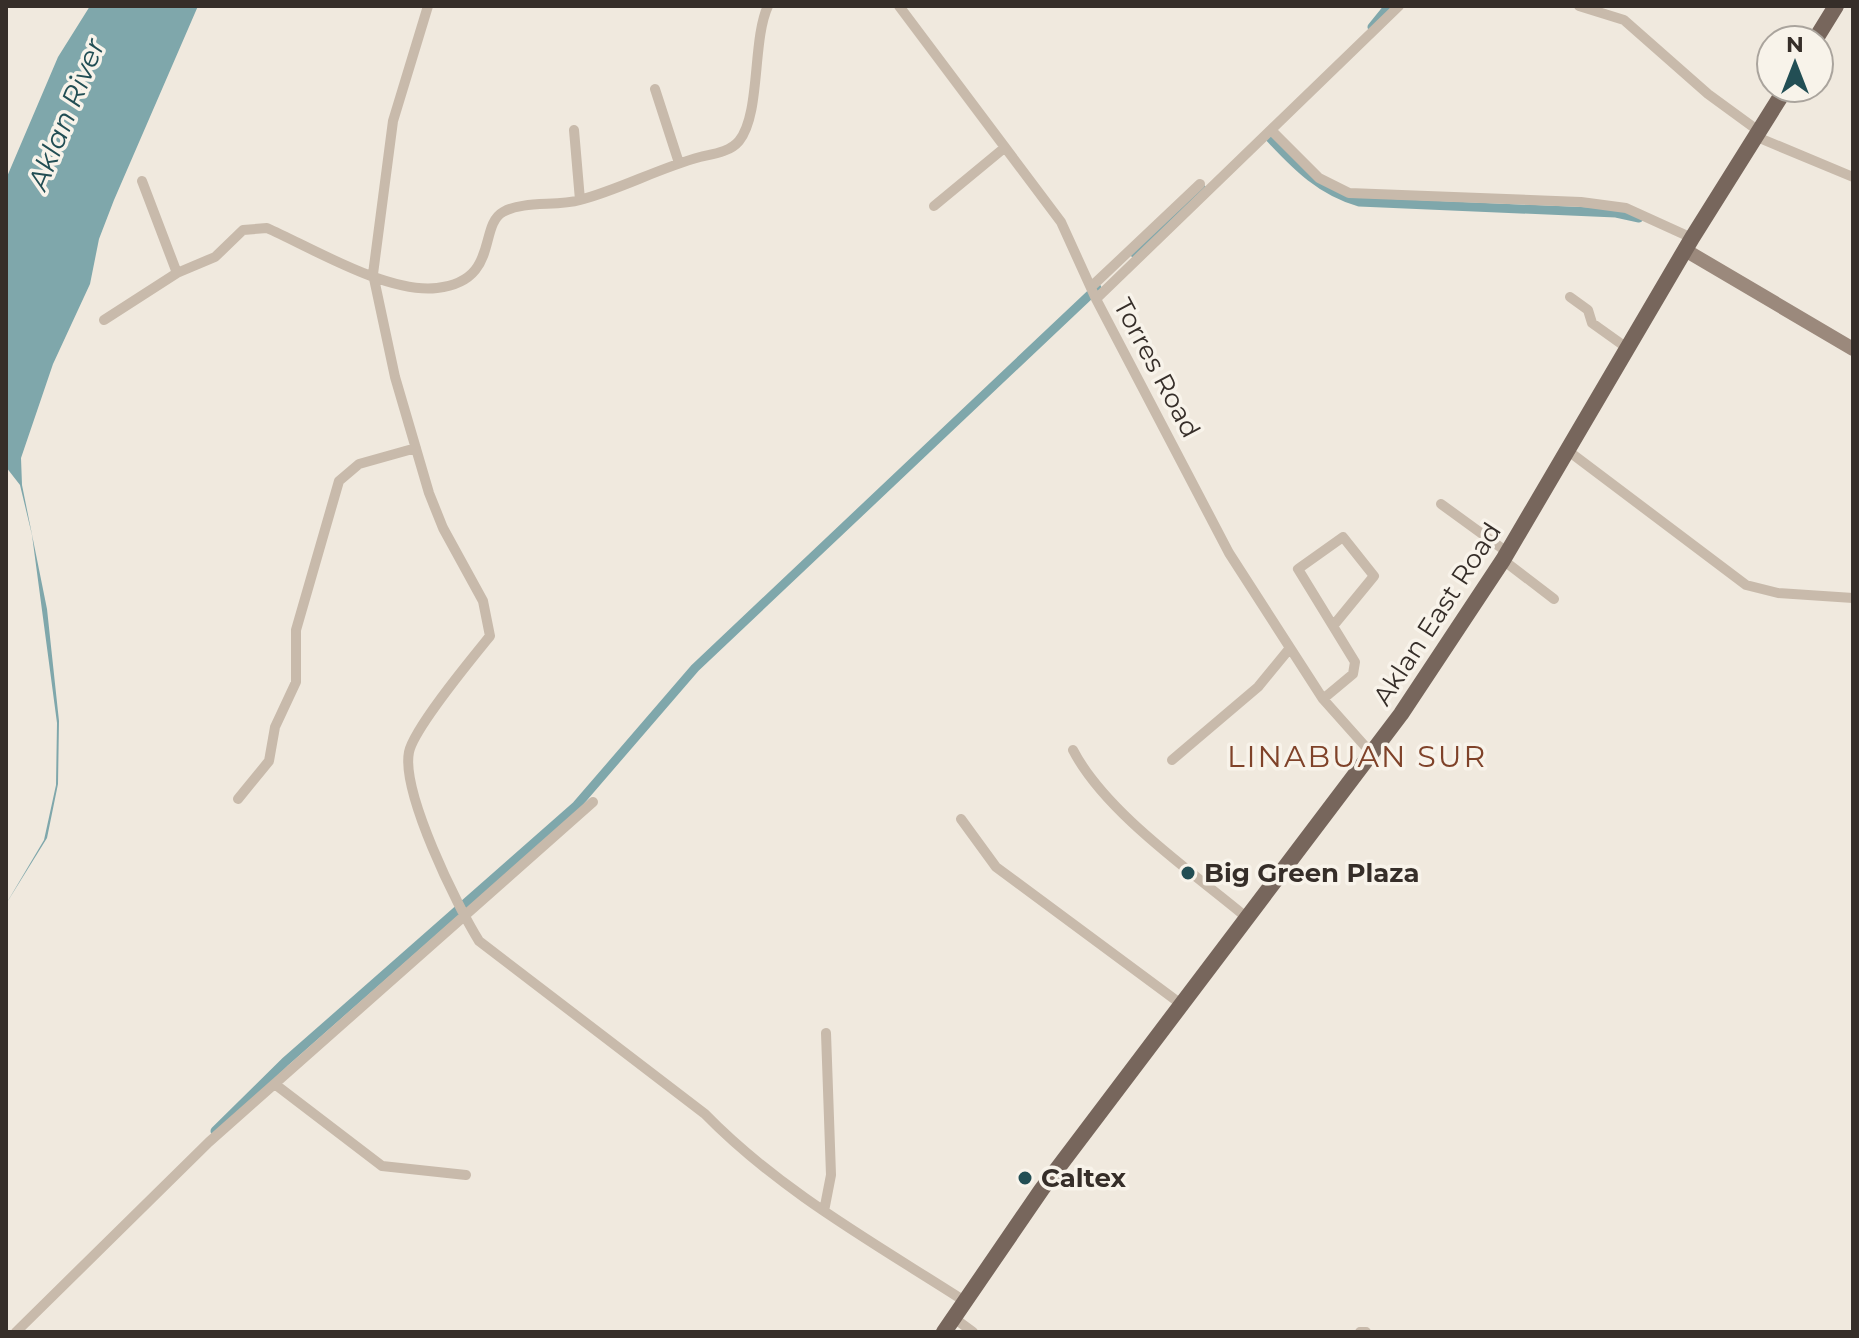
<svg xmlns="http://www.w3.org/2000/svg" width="1859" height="1338" font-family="Montserrat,sans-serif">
	<rect width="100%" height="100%" fill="#f0e9de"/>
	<path fill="#7fa7ab" d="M90,6H198L114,200L99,239L90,284L53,364L21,458L22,485L47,609L59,721L58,784L47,838L6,904L44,840L56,785L57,723L32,535L20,485L6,467V179L58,57Z"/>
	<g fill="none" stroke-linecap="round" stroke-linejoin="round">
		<path stroke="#7fa7ab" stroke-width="9" d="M1372,27L1389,6
			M1270,138C1297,167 1321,191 1359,202L1616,213L1639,218
			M1134,253L1202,189
			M215,1131L285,1062L576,806L695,668L1097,288"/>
		<path stroke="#c8baab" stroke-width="10" d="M428,6L393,121L373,274L395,377L429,493L443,528L483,601L490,636C473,657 414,728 409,752C401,792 457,906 479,941L705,1114C780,1191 876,1244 966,1302
			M899,6L1061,222L1096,299L1229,553L1323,699L1372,754
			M1579,6L1624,20L1708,94L1760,132
			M655,89L679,163
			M574,130L580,200
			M1271,130L1319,178L1349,193L1581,202L1626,208L1692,238
			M1757,137L1853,177
			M142,181L177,273
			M934,206L1003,149
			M1091,287L1200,184
			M1570,297L1588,310L1592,323L1627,348
			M1096,299L1399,6
			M104,320L177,273L215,257L243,230L267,228C312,248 388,294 437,288C500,281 478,226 503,212C525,200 556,207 580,200C621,189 659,168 700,157C713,154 730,152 739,141C761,114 752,40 768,6
			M1567,450L1746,585L1778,593L1853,598
			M1441,504L1507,552
			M1503,560L1554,599
			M1323,699L1353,674L1355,662L1298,569L1343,537L1374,576L1333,626
			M1073,750C1105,812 1191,871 1246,917
			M1172,760L1258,687L1290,648
			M238,799L269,761L275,727L296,682V630L339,481L359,464L416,448
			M961,819L996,867L1181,1004
			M276,1085L382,1166L466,1175
			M824,1211L831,1175L826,1033
			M954,1318L973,1332
			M16,1332L209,1142L593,802
			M1360,1332H1366"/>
		<path stroke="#9b897c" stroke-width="14" d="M1685,250L1853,349"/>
		<path stroke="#77665c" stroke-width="16" d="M1815,40L1836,6
			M944,1332L1042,1189L1401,714L1503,560L1692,238L1786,88"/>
	</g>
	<g fill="#224e54" stroke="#f8f3ea" stroke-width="3">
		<circle cx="1188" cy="873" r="8"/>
		<circle cx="1025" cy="1178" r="8"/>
	</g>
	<g text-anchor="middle" stroke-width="7" stroke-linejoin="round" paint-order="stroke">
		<g font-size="26" fill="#362e29" stroke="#f8f3ea">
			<text transform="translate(1157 368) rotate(62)" y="9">Torres Road</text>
			<text transform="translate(1437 614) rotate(-57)" y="9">Aklan East Road</text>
		</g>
		<g font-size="26" font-weight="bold" fill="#362e29" stroke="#f8f3ea" text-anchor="start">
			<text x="1204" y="882">Big Green Plaza</text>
			<text x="1041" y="1187">Caltex</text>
		</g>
		<g font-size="28" font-style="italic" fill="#224e54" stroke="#f8f3ea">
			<text transform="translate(66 114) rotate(-68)" y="10">Aklan River</text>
		</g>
		<g font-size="30" letter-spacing="2" fill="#7f4229" stroke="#f8f3ea">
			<text x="1357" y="767">LINABUAN SUR</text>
		</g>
	</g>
	<rect width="1859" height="1338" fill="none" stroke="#362e29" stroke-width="16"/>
	<g transform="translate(1795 64)"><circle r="38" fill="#f8f3ea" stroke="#aaa49d" stroke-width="2"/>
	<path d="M0-6L14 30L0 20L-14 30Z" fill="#224e54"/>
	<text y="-12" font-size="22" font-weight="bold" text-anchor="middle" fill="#362e29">N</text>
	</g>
</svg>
